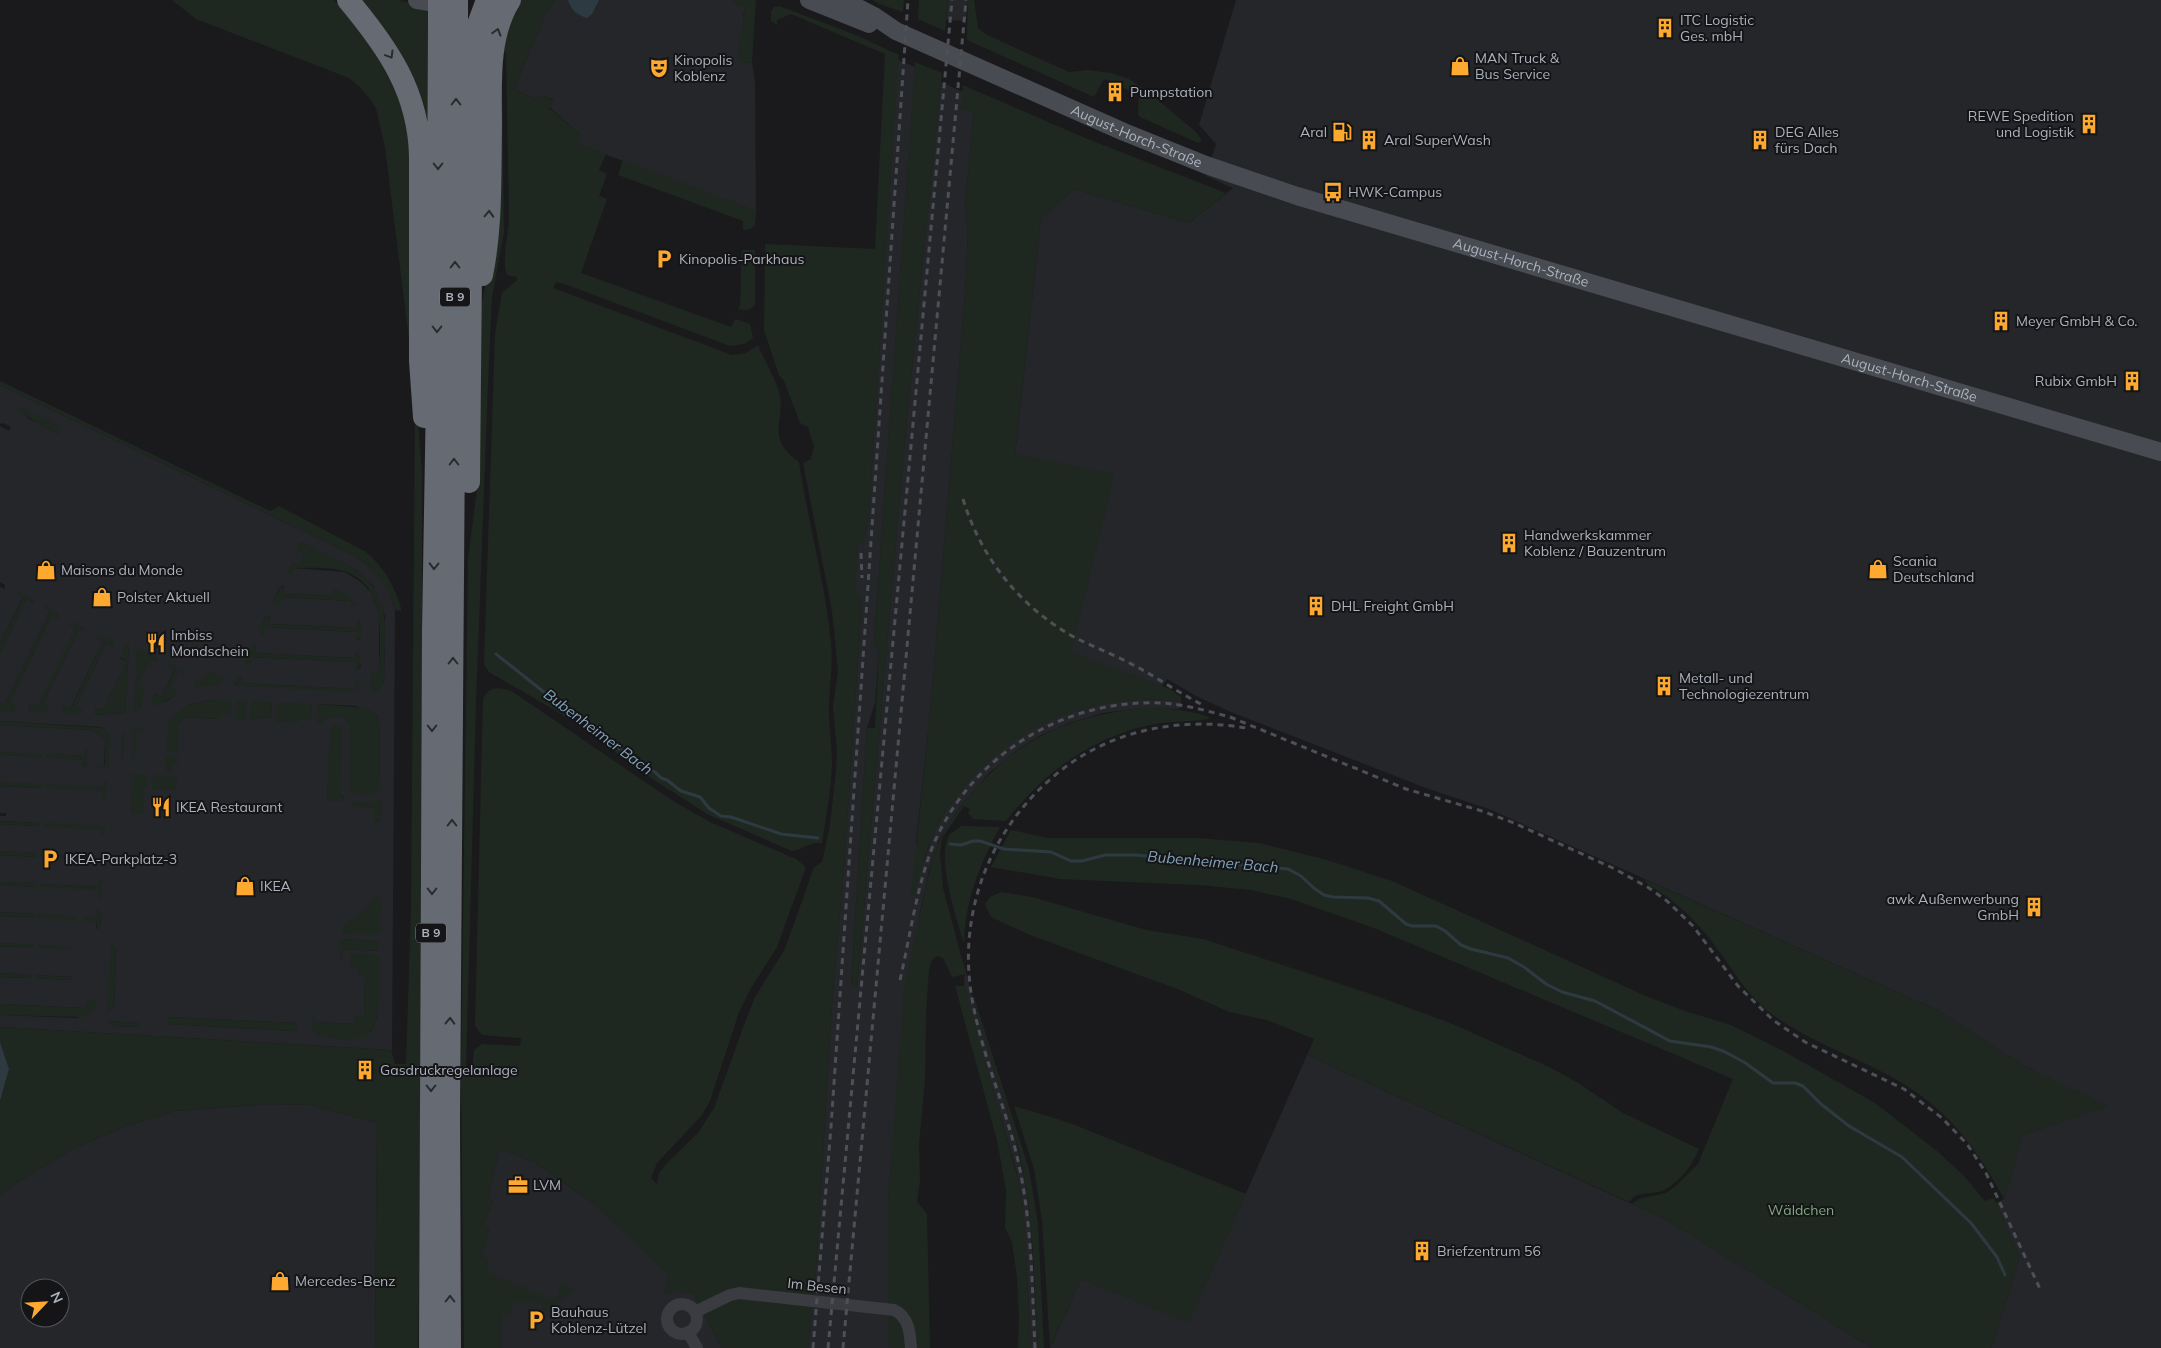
<svg xmlns="http://www.w3.org/2000/svg" width="2161" height="1348" font-family="Mulish,sans-serif">
	<rect width="100%" height="100%" fill="#1a1a1c"/>
	<path fill="#252629" fill-rule="evenodd" d="M555,0H732V2L745,7L743,17L747,63L752,62L755,83L756,215L753,210L578,144L581,135L549,107L553,100L544,96L534,99L514,89L545,15Z
		M948,0H968L966,21L946,20Z
		M1236,0H2161V1348H1991L2020,1258L1996,1203L2004,1199L2023,1135L2107,1106L2026,1067L1937,1010L1489,809L1426,788L1231,712L1198,697L1167,679L1162,686L1071,653L1015,455L1041,218L1074,189L1189,223L1233,188L1206,176L1216,144L1199,125Z
		M898,60L915,67L874,643L879,649L875,703L867,728L851,986L857,987L907,417L941,82L963,92L961,109L974,111L965,205L968,231L965,295L931,704L916,842L919,874L935,830L947,809L968,782L987,761L1010,742L1037,726L1062,715L1104,703L1136,699L1169,700L1181,701L1180,709L1140,708L1103,713L1069,723L1039,736L1020,748L989,773L959,808L948,825L939,840L929,870L920,912L895,1115L888,1202L889,1348H808L816,1269L832,1005L844,867L861,615L860,595L855,594V584L858,547L865,537L869,511Z
		M0,385L357,557L377,573L386,585L395,610L392,1050L0,1027V1015L76,1018L88,1015L86,1008L0,1004V977L30,978L31,975L0,973V946L32,948L33,945L0,943V916L34,917V914L0,912V885L35,887L36,884L0,882V855L37,857V853L0,851V824L38,826L39,823L0,821V816H6V813H0V786L40,788L41,785L0,782V755L42,757V755L0,752V725L93,730L98,733L105,741L104,769L110,737L104,728L100,727L0,721V711H13L10,702L51,616L58,615L56,613L44,608L50,611L5,704L0,702V653L26,599L33,602L34,600L19,592L23,597L0,644V587L5,589V585L0,582V426L9,431L11,427L3,423L0,424ZM18,408H20L59,426V434L29,419ZM300,542L355,569L373,585L385,616L384,683L379,673V615L372,594L362,583L345,572L293,568L292,562L299,566L305,554L299,546ZM284,586L283,594L333,596L334,589L356,604L351,609V601L280,597L279,605H275L273,602L280,587ZM270,616L269,624L357,628L358,620L360,621V639L358,640L357,632L265,627L259,633L265,617ZM68,624L87,631L79,629L43,704L48,707L28,708L31,704L38,707L76,628ZM96,638L114,646L106,643L76,706L63,713V705L70,709L103,641ZM129,644L125,713L95,715L96,707L103,710L127,662L120,658ZM253,645L256,646L255,653L355,658L356,651L361,667L357,671L355,662L251,657ZM138,649L156,657L158,661L157,662L150,659L137,685L142,695L141,707L134,711ZM168,667L184,675L178,672L170,687L176,695L165,702L151,703L155,694L162,697L174,670ZM242,675L241,683L354,689L236,685L234,681ZM210,700H232L218,715V719L186,717L179,723L188,705ZM272,702L271,718L258,717ZM312,704L311,719H298ZM318,704L357,706L363,713H365L366,709L377,716L380,726L379,788L350,790V726L345,718L338,716H332L322,721ZM331,727L340,792L345,798L327,801ZM84,748L87,750L86,766L83,767L84,760L46,754L84,756ZM103,780V799V791L45,785L103,787ZM381,799V816H377V818H381L374,825V808L356,802H373ZM43,826L105,827L101,837V829ZM101,879L102,881V896L98,898V890L40,884L98,887ZM97,909L101,912L100,927L98,929L96,928V921L84,917H97ZM341,939L377,941L379,943V951L343,949ZM115,947L116,952L114,1007L107,1011ZM379,956L377,1017L371,1032L312,1030L315,1014V1022L354,1024L364,1016L365,975L357,967ZM35,975L72,977V980L36,978ZM168,1018L169,1017L298,1023L296,1030L293,1031L169,1024ZM107,1021H108L140,1023L136,1027L112,1026Z
		M965,969L979,1022L1014,1132L1026,1186L1031,1229L1038,1348H1031L1024,1218L1020,1186L1015,1165L972,1018L964,986Z
		M1307,1055L1667,1220L1872,1348H1050L1081,1279L1189,1322Z
		M270,1104L311,1105L377,1123L375,1348H0V1195L16,1183L75,1148L126,1126L175,1111ZM30,1288H60V1318H30Z
		M500,1149L536,1163L598,1207L669,1275L679,1291L694,1294L722,1348H473L482,1254L489,1229L483,1225L493,1201L489,1199V1190Z"/>
	<path fill="#1f2820" d="M172,0H334L366,35L390,73L410,133L415,389L422,471V1042L418,1348H375L377,1123L311,1105L270,1104L175,1111L126,1126L75,1148L16,1183L0,1195V1101L9,1069L0,1042V1027L391,1050L395,1064H406L411,910L415,415L410,347L385,147L376,108L372,102L360,87L349,78L196,19Z
		M356,0H399L432,9L431,142Z
		M517,0H555L545,15L514,89L534,99L544,96L553,101L549,108L581,135L578,144L606,154L599,170L607,174L599,196L607,199L581,273L731,327L735,319L750,324L753,338L744,344L730,346L570,286L556,282L553,288L732,355L746,353L758,345C763,358 778,383 780,396C784,427 766,438 799,462C808,522 825,581 831,642C833,663 830,682 829,703C828,723 832,744 832,764C831,791 826,817 822,843C810,842 804,849 792,851L707,814L654,780L568,718L489,672L484,664L495,334L502,293L517,280V277L507,275C501,261 509,235 509,218L506,55L503,49Z
		M732,0H756L752,62L742,63L737,56L745,7L731,2Z
		M873,0H904L903,12L879,4Z
		M919,0H948L945,31L918,19Z
		M968,0H974L978,28L987,35L1062,69L1069,72L1088,70L1111,73L1129,79L1147,91L1196,132L1202,141L1198,143L1140,117L1138,115L1139,95L1104,79L1094,97L967,40Z
		M779,6L856,35L899,55L869,511L865,537L858,547L855,594L860,595L861,615L844,867L832,1005L816,1269L808,1348H722L694,1294L679,1291L663,1295L669,1275L590,1201L536,1163L500,1149L489,1190L492,1192L489,1199L493,1201L483,1225L489,1229L482,1254L490,1262L487,1272L554,1300L562,1284L575,1290L546,1311H541V1303H512V1314L502,1315V1348H464L461,1073L468,559L478,481L481,308L488,271L502,85L504,232L492,298L489,358L476,702L466,1066L468,1073L477,1078L472,1069L474,1050L482,1044L520,1046L521,1038L482,1035L475,1026L483,700C488,685 500,687 513,692L673,801L712,823L796,859L806,867L777,947L750,990L739,1012L710,1101L702,1115L657,1163L651,1178L657,1184L659,1173L668,1162L698,1133L714,1108L747,1017L755,997L785,949L814,867L822,862L830,825L836,770L837,754L833,706L838,671L832,611L803,463L811,459L814,446L808,427L800,423L784,381L779,375L764,330L765,244L875,249L885,54L791,14L777,20V25L771,21V12L774,7Z
		M915,62L942,73L907,417L857,987H851L867,728H875L879,649L874,644Z
		M963,85L1085,138L1226,193L1189,223L1074,189L1041,218L1015,454L1115,474L1071,652L1170,689L1181,697V701C1095,692 1013,723 960,793C950,805 941,817 935,831C925,852 919,874 915,896H911L931,704L965,295L968,231L965,205L974,112L961,109Z
		M623,160L753,210L756,215L755,225L750,229L743,230V221L618,175Z
		M742,250H755V304C751,311 745,311 738,309L740,304Z
		M0,381L270,511L279,506L366,552C385,568 395,587 402,611L395,610C388,587 377,571 357,557L0,385Z
		M20,407L59,426L61,429L59,434L40,425L25,415L22,416L18,409Z
		M300,542C332,557 376,570 383,610C386,625 385,641 384,656C384,668 387,684 377,692H372L370,688L371,673H379C380,636 388,582 340,570C325,567 309,568 293,568V575H289L287,572L292,562L299,566L305,555L297,551Z
		M282,585L284,594L333,596L335,588L350,597L357,607L351,609V601L281,597L279,606L275,605L273,602Z
		M16,592H19L33,598L34,602L26,599L0,653V644L23,598Z
		M44,605L51,607L60,618L57,619L51,616L10,702L17,706C14,713 7,711 0,711V702L5,704L50,611L44,608Z
		M269,615L270,624L357,628L359,620L361,623V638L356,640V632L265,627V635H262L259,632L265,617Z
		M73,622L85,628L87,632L79,629L43,704L49,708L48,712H29L30,703L38,706L75,628L68,624Z
		M97,635L113,641L114,646L106,643L76,706L83,710L81,713H62L60,711L63,705L71,708L103,641L96,638Z
		M129,644L125,713L95,715L93,713L96,707L103,710L127,662L120,657L126,645Z
		M254,645L256,646V653L355,658L357,650L361,653L359,670H355V662L251,657V665H246L244,660Z
		M137,648L156,657L158,661L157,662L150,659L138,685L145,689L140,709L134,711Z
		M170,664L184,671L185,675L178,672L171,687L178,691L175,696L153,707L151,703L154,694L162,697L174,671L167,667Z
		M208,671L224,679L223,681L217,685L193,687L195,679L202,682Z
		M240,675H242L241,683L354,689V681L360,682L359,689L354,692L238,686L234,681Z
		M216,699L232,700L231,716L219,715L218,719L186,717L179,723L178,752L166,751L169,718L188,705Z
		M237,700L247,701L246,720H236Z
		M251,701L272,702L271,718L259,717L258,721H250Z
		M277,702L312,704L311,720L299,719L298,723L276,722Z
		M317,704L364,708L363,713L366,709L375,714L380,723L379,788C374,797 355,797 349,788L350,726L345,718C335,715 327,716 320,724H316Z
		M1140,708C1165,708 1186,709 1209,717L1208,719C1191,722 1173,721 1155,724C1093,736 1044,772 1006,821L973,819L968,813L970,809L964,806L942,838L940,854L943,888L966,974L952,977L943,958L937,956L932,960L929,970L926,1012L925,1080L919,1144L920,1181L917,1201L927,1214L930,1348H916C914,1323 914,1311 888,1303V1202L904,988C909,962 915,936 921,910C926,886 930,862 940,840C947,823 960,807 972,793C1021,736 1068,718 1140,708Z
		M0,721L104,728L110,737L108,767L104,769L97,767V765H105C105,751 108,737 93,730L0,725Z
		M333,725L340,726L343,731L340,788L345,802L327,801L330,732Z
		M143,727L145,732H137L135,760H131L133,729Z
		M125,730L123,760H121V737Z
		M84,748L87,750L86,766L84,768V760L46,758V754L84,756Z
		M0,752L42,754V757L0,755Z
		M166,756H178V764H173V772L165,771Z
		M132,774L147,775V789H144L143,814H131Z
		M153,775L177,777L176,790L152,789Z
		M104,780L107,782L106,797L103,799L102,791L45,788V784L103,787Z
		M0,782L41,784V788L0,786Z
		M381,799L382,816H377V818H381L374,825V808L352,807V801L373,802Z
		M0,821L39,823V826L0,824Z
		M43,823L105,826L104,836L101,837V829L43,827Z
		M961,826L1000,827C980,863 965,901 964,943C957,921 934,853 951,833C954,831 958,829 961,826Z
		M1011,830L1047,838H1197L1259,843L1327,860L1392,881L1648,997L1685,1011L1731,1025L1785,1052L1875,1103L1937,1151L1964,1176L1985,1201L1994,1198L2020,1258L1991,1348H1872L1667,1220L1632,1204L1639,1199L1666,1193L1677,1185L1698,1164L1733,1079L1374,928L1291,899L1251,890L1198,885L1060,879L991,867Z
		M0,851L37,853V857L0,855Z
		M41,853L75,855V859L41,857Z
		M99,879L102,881V896L98,899V890L40,887V884L98,887Z
		M1644,879L1937,1010L2026,1067L2108,1106L2023,1135L2004,1199C1981,1156 1954,1117 1913,1090C1869,1060 1817,1047 1773,1015C1739,990 1724,951 1695,922C1688,914 1679,906 1670,899C1663,893 1648,887 1644,879Z
		M0,882L36,883V887L0,885Z
		M1001,892L1032,897L1146,930L1203,939L1371,994L1450,1023L1549,1067L1575,1081L1623,1113L1699,1149C1693,1164 1680,1182 1664,1190C1651,1196 1639,1189 1629,1202L1307,1055L1314,1039L1267,1020L1229,1012L1180,990L1030,935L991,917L985,904L990,897Z
		M377,896L381,900L380,932L375,935L342,934V928Z
		M97,909L101,912L100,927L97,929L96,921L84,920V916L96,917Z
		M0,912L34,914V917L0,916Z
		M38,914L75,916V920L38,918Z
		M341,939L377,941L379,943V951L343,949L342,961H340Z
		M111,942L113,943L116,952L114,1007L107,1011Z
		M0,943L33,944L32,948L0,946Z
		M37,945L74,947V950L37,948Z
		M350,954L379,955C379,975 385,1032 361,1038C348,1041 330,1038 318,1036L312,1030L313,1014H315L316,1022L354,1024L355,1015L364,1016L365,976L358,975L357,967L349,966Z
		M0,973L31,975V978L0,977Z
		M35,975L73,977L72,980L35,978Z
		M955,986H964L1020,1186L1024,1218L1031,1348H1018L1019,1317L1017,1277L1012,1242L1005,1228L1006,1190L997,1140Z
		M973,994L1029,1169L1038,1223L1044,1348H1038C1034,1282 1034,1215 1019,1151C1007,1098 982,1048 973,994Z
		M87,1000H95L96,1006L88,1015L82,1017L0,1015V1004L85,1008Z
		M168,1017L298,1023V1029L293,1031L168,1024Z
		M107,1022L108,1021L141,1023L136,1027L112,1026Z
		M1014,1106L1070,1123L1246,1194L1189,1323L1081,1279L1050,1347L1042,1221L1034,1169Z
		M888,1314C904,1320 904,1333 906,1348H889Z"/>
	<path fill="#2e3a41" d="M568,0H599L592,14L587,18C577,15 571,10 568,0Z
		M0,1042L9,1069L0,1101Z"/>
	<g fill="none" stroke-linecap="round" stroke-linejoin="round">
		<path stroke="#2e3a41" stroke-width="3" d="M496,654L608,743L626,752L636,762L655,772L661,778L667,780L681,791L700,797L709,808L721,816L731,817L781,834L818,838
			M950,844L961,845L973,841H980L1004,849L1051,852L1071,861H1082L1105,855H1135L1288,869L1301,876L1315,889L1324,895L1333,897L1368,898L1379,901L1406,924L1412,926H1436L1445,931L1461,945L1471,949L1508,958L1524,967L1546,984L1562,992L1595,1001L1670,1041L1711,1047L1723,1051L1744,1062L1773,1083H1795L1803,1086L1821,1104L1849,1126L1902,1157L1971,1223L1997,1257L2005,1275"/>
		<path stroke="#3a3c41" stroke-width="12" d="M667 1319a15 15 0 1 1 30 0a15 15 0 1 1-30 0Z
			M695,1312L730,1295L739,1293L894,1310C909,1317 910,1333 911,1348
			M688,1332L697,1348"/>
		<g stroke="#484b52" stroke-width="18">
			<path d="M417,0L436,3H451"/>
			<path d="M809,0L869,24"/>
			<path id="s1" d="M843,0L874,16L896,31L1124,132L1206,165L1297,196L2161,452"/>
		</g>
		<path stroke="#666a73" stroke-width="22" d="M348,0C388,48 419,92 420,157V361L424,417
			M482,275C492,226 490,176 491,127C491,84 487,37 510,0
			M469,482L473,58L477,27L487,0
			M430,1348L433,631L437,395L439,30
			M450,1348L449,1120L457,30"/>
		<path stroke="#4d5057" stroke-width="3" stroke-dasharray="6 5" stroke-linecap="butt" d="M963,499C981,558 1020,607 1074,637C1095,648 1118,656 1139,668C1161,680 1182,695 1205,706
			M861,553L862,578
			M900,980C910,937 916,890 932,848C969,757 1062,699 1160,703C1184,704 1207,711 1230,717L1406,789L1482,811L1514,823L1615,869L1649,888L1667,901L1693,926L1738,986L1773,1020L1805,1042L1904,1089L1942,1118L1967,1144L1986,1173L2041,1291
			M813,1348L831,1127L908,0
			M828,1348L952,0
			M843,1348L966,0
			M1035,1348C1032,1289 1032,1228 1020,1170C1009,1115 985,1064 974,1009C954,917 989,825 1064,768C1116,729 1182,717 1246,728"/>
		<path stroke="#666a73" stroke-width="22" d="M439,30V0
			M457,30V0"/>
	</g>
	<defs><path id="oneway-chevron" d="M-2-3.5L2.5 0L-2 3.5" fill="none" stroke-width="1.6" stroke-linecap="round" stroke-linejoin="round" transform="scale(1.25)"/></defs>
	<g stroke="#292a2e">
		<use href="#oneway-chevron" transform="translate(497 32) rotate(-74)"/>
		<use href="#oneway-chevron" transform="translate(390 55) rotate(59)"/>
		<use href="#oneway-chevron" transform="translate(456 102) rotate(-90)"/>
		<use href="#oneway-chevron" transform="translate(438 166) rotate(90)"/>
		<use href="#oneway-chevron" transform="translate(489 214) rotate(-88)"/>
		<use href="#oneway-chevron" transform="translate(455 265) rotate(-90)"/>
		<use href="#oneway-chevron" transform="translate(437 329) rotate(90)"/>
		<use href="#oneway-chevron" transform="translate(454 462) rotate(-90)"/>
		<use href="#oneway-chevron" transform="translate(434 566) rotate(91)"/>
		<use href="#oneway-chevron" transform="translate(453 661) rotate(-90)"/>
		<use href="#oneway-chevron" transform="translate(432 728) rotate(90)"/>
		<use href="#oneway-chevron" transform="translate(452 823) rotate(-90)"/>
		<use href="#oneway-chevron" transform="translate(432 891) rotate(90)"/>
		<use href="#oneway-chevron" transform="translate(450 1021) rotate(-89)"/>
		<use href="#oneway-chevron" transform="translate(431 1088) rotate(90)"/>
		<use href="#oneway-chevron" transform="translate(450 1299) rotate(-90)"/>
	</g>
	<defs>
		<symbol id="building-bare" viewBox="-9 -9 18 18"><path d="M-4-6H4V6H1V3H-1V6H-4ZM-2.5-4.3h1.7v1.8h-1.7ZM.8-4.3h1.7v1.8H.8ZM-2.5-1h1.7V.8h-1.7ZM.8-1h1.7V.8H.8Z" fill="#fda930" stroke="#151517" stroke-width="2.5" paint-order="stroke"/></symbol>
		<symbol id="shop-bare" viewBox="-9 -9 18 18"><path d="M-5-2.5h2.3a2.7 3.5 0 0 1 5.4 0H5L5.5 6h-11ZM-1.5-2.5h3a1.5 2.3 0 0 0-3 0Z" fill="#fda930" stroke="#151517" stroke-width="2.5" paint-order="stroke"/></symbol>
		<symbol id="theatre-bare" viewBox="-9 -9 18 18"><path d="M-5-5.5Q0-4 5-5.5V0Q5 5 0 6Q-5 5-5 0ZM-3.3-2.5H-1v1.5H-3.3ZM1-2.5H3.3v1.5H1ZM-2.8 1Q0 5.5 2.8 1Z" fill="#fda930" stroke="#151517" stroke-width="2.5" paint-order="stroke"/></symbol>
		<symbol id="fuel-bare" viewBox="-9 -9 18 18"><path d="M-5.5-6h7V0h2V4h1.3V-2.5L3-4.5l.8-.8L6-3V5H2.5V1h-1V6h-7ZM-4.2-4.7v3.2H.2V-4.7Z" fill="#fda930" stroke="#151517" stroke-width="2.5" paint-order="stroke"/></symbol>
		<symbol id="bus-bare" viewBox="-9 -9 18 18"><path d="M-5-6H5V4H4V6H2V4H-2V6H-4V4H-5ZM-3.5-4V0h7V-4ZM-3.5 1.2v1.5H-2V1.2ZM2 1.2v1.5H3.5V1.2Z" fill="#fda930" stroke="#151517" stroke-width="2.5" paint-order="stroke"/></symbol>
		<symbol id="parking-bare" viewBox="-9 -9 18 18"><path d="M-3.5-5.5H1a3.5 3.5 0 0 1 0 7H-1V5.5H-3.5ZM-1-3.4V-.6H.8a1.4 1.4 0 0 0 0-2.8Z" fill="#fda930" stroke="#151517" stroke-width="2.5" paint-order="stroke"/></symbol>
		<symbol id="restaurant-bare" viewBox="-9 -9 18 18"><path d="M-5-6h1v4h1v-4h1v4h1v-4h1v5L-1.5 .5V6h-2V.5L-5-1ZM5-6V6H3V1.5H1.5Q1.5-4 5-6Z" fill="#fda930" stroke="#151517" stroke-width="2.5" paint-order="stroke"/></symbol>
		<symbol id="office-bare" viewBox="-9 -9 18 18"><path d="M-6-3h4V-5.5h4V-3h4V5H-6ZM-1-4.5V-3h2v-1.5ZM-6 0V1H6V0Z" fill="#fda930" stroke="#151517" stroke-width="2.5" paint-order="stroke"/></symbol>
	</defs>
	<g fill-rule="evenodd">
		<use href="#building-bare" x="1651" y="14" width="28" height="28"/>
		<use href="#shop-bare" x="1446" y="52" width="28" height="28"/>
		<use href="#theatre-bare" x="645" y="54" width="28" height="28"/>
		<use href="#building-bare" x="1101" y="78" width="28" height="28"/>
		<use href="#building-bare" x="2075" y="110" width="28" height="28"/>
		<use href="#fuel-bare" x="1328" y="118" width="28" height="28"/>
		<use href="#building-bare" x="1355" y="126" width="28" height="28"/>
		<use href="#building-bare" x="1746" y="126" width="28" height="28"/>
		<use href="#bus-bare" x="1319" y="178" width="28" height="28"/>
		<use href="#parking-bare" x="650" y="245" width="28" height="28"/>
		<use href="#building-bare" x="1987" y="307" width="28" height="28"/>
		<use href="#building-bare" x="2118" y="367" width="28" height="28"/>
		<use href="#building-bare" x="1495" y="529" width="28" height="28"/>
		<use href="#shop-bare" x="1864" y="555" width="28" height="28"/>
		<use href="#shop-bare" x="32" y="556" width="28" height="28"/>
		<use href="#shop-bare" x="88" y="583" width="28" height="28"/>
		<use href="#building-bare" x="1302" y="592" width="28" height="28"/>
		<use href="#restaurant-bare" x="142" y="629" width="28" height="28"/>
		<use href="#building-bare" x="1650" y="672" width="28" height="28"/>
		<use href="#restaurant-bare" x="147" y="793" width="28" height="28"/>
		<use href="#parking-bare" x="36" y="845" width="28" height="28"/>
		<use href="#shop-bare" x="231" y="872" width="28" height="28"/>
		<use href="#building-bare" x="2020" y="893" width="28" height="28"/>
		<use href="#building-bare" x="351" y="1056" width="28" height="28"/>
		<use href="#office-bare" x="504" y="1171" width="28" height="28"/>
		<use href="#building-bare" x="1408" y="1237" width="28" height="28"/>
		<use href="#shop-bare" x="266" y="1267" width="28" height="28"/>
		<use href="#parking-bare" x="522" y="1306" width="28" height="28"/>
	</g>
	<g text-anchor="middle" stroke-width="4" stroke-linejoin="round" paint-order="stroke">
		<g fill="#151517" stroke="#7e838a" stroke-width="1">
			<rect x="440" y="287.5" width="30" height="19" rx="4"/>
			<rect x="416" y="923.5" width="30" height="19" rx="4"/>
		</g>
		<g font-size="12" font-weight="bold" fill="#abb2bc">
			<text x="455" y="301">B 9</text>
			<text x="431" y="937">B 9</text>
		</g>
		<g font-size="14" fill="#abb2bc" stroke="#151517" text-anchor="start">
			<text x="1680" y="25">ITC Logistic<tspan x="1680" dy="16">Ges. mbH</tspan></text>
			<text x="1475" y="63">MAN Truck &amp;<tspan x="1475" dy="16">Bus Service</tspan></text>
			<text x="674" y="65">Kinopolis<tspan x="674" dy="16">Koblenz</tspan></text>
			<text x="1130" y="97">Pumpstation</text>
			<text x="2074" y="121" text-anchor="end">REWE Spedition<tspan x="2074" dy="16">und Logistik</tspan></text>
			<text x="1327" y="137" text-anchor="end">Aral</text>
			<text x="1775" y="137">DEG Alles<tspan x="1775" dy="16">fürs Dach</tspan></text>
			<text x="1384" y="145">Aral SuperWash</text>
			<text x="1348" y="197">HWK-Campus</text>
			<text x="679" y="264">Kinopolis-Parkhaus</text>
			<text x="2016" y="326">Meyer GmbH &amp; Co.</text>
			<text x="2117" y="386" text-anchor="end">Rubix GmbH</text>
			<text x="1524" y="540">Handwerkskammer<tspan x="1524" dy="16">Koblenz / Bauzentrum</tspan></text>
			<text x="1893" y="566">Scania<tspan x="1893" dy="16">Deutschland</tspan></text>
			<text x="61" y="575">Maisons du Monde</text>
			<text x="117" y="602">Polster Aktuell</text>
			<text x="1331" y="611">DHL Freight GmbH</text>
			<text x="171" y="640">Imbiss<tspan x="171" dy="16">Mondschein</tspan></text>
			<text x="1679" y="683">Metall- und<tspan x="1679" dy="16">Technologiezentrum</tspan></text>
			<text x="176" y="812">IKEA Restaurant</text>
			<text x="65" y="864">IKEA-Parkplatz-3</text>
			<text x="260" y="891">IKEA</text>
			<text x="2019" y="904" text-anchor="end">awk Außenwerbung<tspan x="2019" dy="16">GmbH</tspan></text>
			<text x="380" y="1075">Gasdruckregelanlage</text>
			<text x="533" y="1190">LVM</text>
			<text x="1437" y="1256">Briefzentrum 56</text>
			<text x="295" y="1286">Mercedes-Benz</text>
			<text x="551" y="1317">Bauhaus<tspan x="551" dy="16">Koblenz-Lützel</tspan></text>
		</g>
		<g font-size="14" fill="#abb2bc" stroke="#151517">
			<text dy="5" stroke="none"><textPath href="#s1" startOffset="324">August-Horch-Straße</textPath></text>
			<text dy="5" stroke="none"><textPath href="#s1" startOffset="729">August-Horch-Straße</textPath></text>
			<text dy="5" stroke="none"><textPath href="#s1" startOffset="1134">August-Horch-Straße</textPath></text>
			<text transform="translate(817 1286) rotate(6)" y="5">Im Besen</text>
		</g>
		<g font-size="14" fill="#82a881" stroke="#151517">
			<text x="1801" y="1215">Wäldchen</text>
		</g>
		<g font-size="15" font-style="italic" fill="#81a3b9" stroke="#151517">
			<text transform="translate(598 732) rotate(37)" y="5">Bubenheimer Bach</text>
			<text transform="translate(1213 862) rotate(5)" y="5">Bubenheimer Bach</text>
		</g>
	</g>
	<g transform="translate(45 1303) rotate(65)"><circle r="24" fill="#151517" stroke="#515459"/>
	<path d="M0-4L9 19L0 12L-9 19Z" fill="#fda930"/>
	<text y="-8" font-size="14" font-weight="bold" text-anchor="middle" fill="#abb2bc">N</text>
	</g>
</svg>
